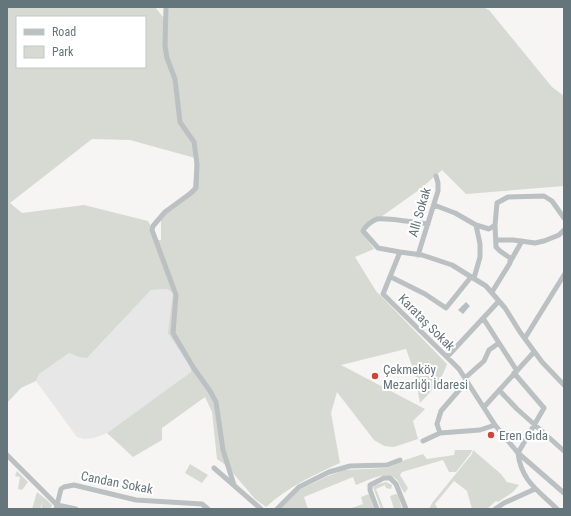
<svg xmlns="http://www.w3.org/2000/svg" width="571" height="516" font-family="'Roboto Condensed',sans-serif">
	<rect width="100%" height="100%" fill="#f6f5f3"/>
	<path fill="#e6e7e6" d="M167,289L173,293L191,372L107,433L94,438L84,439L77,437L36,381L39,374L69,353L79,357L90,355L151,290Z"/>
	<path fill="#d6dad2" fill-rule="evenodd" d="M7,7H155L163,17L168,7H483L489,10L552,87L564,96V186L466,194L442,170L419,190L361,231L374,249L355,257L376,291L447,364C442,380 431,392 420,403L415,374L406,349L341,365L425,409L413,421L418,439L394,447L384,446L374,440L337,392L331,413L340,463C313,475 288,487 266,507L255,499L227,466L217,459L212,412L205,397L162,428V440L133,457L107,433L191,372L190,366L168,333L173,293L167,289L151,290L87,358L79,357L69,353L39,374L36,381L21,388L7,403ZM17,17H145V67H17ZM92,139L130,140L195,158L193,187L161,219V240H158L148,221L84,205L22,213L10,203Z
		M455,450H472L471,453L456,472H449L443,460L402,472L400,475L408,488L405,493C401,490 400,484 397,480C387,469 367,481 356,485L353,477L304,497L308,509H280L299,490L328,476L344,470L387,468L405,460L423,454L427,459L454,455Z
		M473,450L501,474L507,482L519,485L513,492L498,502L496,501L487,509H472L467,491L454,481L435,504L438,509H429L432,503L472,454Z
		M190,464L208,475L202,483L185,473Z
		M17,471L28,482L22,490L18,489L20,477L15,476Z
		M386,482L392,485L391,489L386,488L385,485L376,489L384,509H381L373,487L374,485Z
		M37,492L48,501L52,505L51,509H41L43,501L40,509H32Z
		M369,494L374,509H349L363,504L361,497Z
		M396,494L398,495L402,509H394L390,496Z"/>
	<path fill="#b3c1c2" d="M466,302L470,306L463,314L458,310Z"/>
	<g fill="none" stroke-linecap="round" stroke-linejoin="round">
		<path stroke="#bbc0c2" stroke-width="5" d="M166,7L165,46L167,58L175,79L180,122L194,142L197,164L196,188L191,193L165,212L153,226L152,230L176,295L173,333L193,367L210,391L216,402L223,450L234,485
			M434,205L455,213L476,225L489,229L495,225L497,203L508,197L544,196L552,201L564,218
			M496,240H513L535,243L544,241L559,235L564,230
			M400,252L378,248L363,231C365,226 372,221 377,219C386,217 417,223 428,224
			M418,255L438,191V183L436,176
			M510,262L522,241
			M391,277L425,294L446,308L471,277
			M474,278L480,257V244L476,225
			M492,292L510,263V258L500,251L496,247L495,225
			M483,318L517,371
			M525,338L564,275
			M447,357L499,301
			M514,373L544,408L518,453
			M465,378L484,361L489,350L499,343
			M467,381L441,411L437,424L440,433L480,430L495,425
			M564,385L542,362L520,332L505,308L486,286L452,265L422,255L400,252L383,294L459,369L495,425L518,453L564,493
			M499,390L517,409L564,451
			M484,407L534,352
			M423,441L440,433
			M518,453C521,481 539,491 557,509
			M7,455L57,505L56,509
			M214,468L261,509
			M76,509L57,505L61,489L64,487L74,485L136,500L202,504L208,509
			M277,509L299,487L329,472L350,466L387,465L400,460
			M377,509L370,490V485L384,478H390L396,484L406,509
			M495,509L504,503L535,489"/>
	</g>
	<g fill="#d04439" stroke="#fff" stroke-width="1.5">
		<circle cx="375" cy="376" r="4"/>
		<circle cx="491" cy="435" r="4"/>
	</g>
	<g text-anchor="middle" stroke-width="4" stroke-linejoin="round" paint-order="stroke">
		<g font-size="13" fill="#64757b" stroke="#fff">
			<text transform="translate(419 212) rotate(-74)" y="5">Allı Sokak</text>
			<text transform="translate(427 322) rotate(45)" y="5">Karataş Sokak</text>
			<text transform="translate(117 482) rotate(11)" y="5">Candan Sokak</text>
		</g>
		<g font-size="13" fill="#64757b" stroke="#fff" text-anchor="start">
			<text x="383" y="374">Çekmeköy<tspan x="383" dy="15">Mezarlığı İdaresi</tspan></text>
			<text x="499" y="440">Eren Gıda</text>
		</g>
	</g>
	<rect width="571" height="516" fill="none" stroke="#64757b" stroke-width="16"/>
	<rect x="16" y="16" width="130" height="52" fill="#ffffff" stroke="#c1c8ca"/>
	<rect x="24" y="29" width="20" height="6" fill="#bbc0c2" stroke="#c1c8ca"/>
	<text x="52" y="36" font-size="12" fill="#64757b">Road</text>
	<rect x="24" y="46" width="20" height="12" fill="#d6dad2" stroke="#c1c8ca"/>
	<text x="52" y="56" font-size="12" fill="#64757b">Park</text>
</svg>
